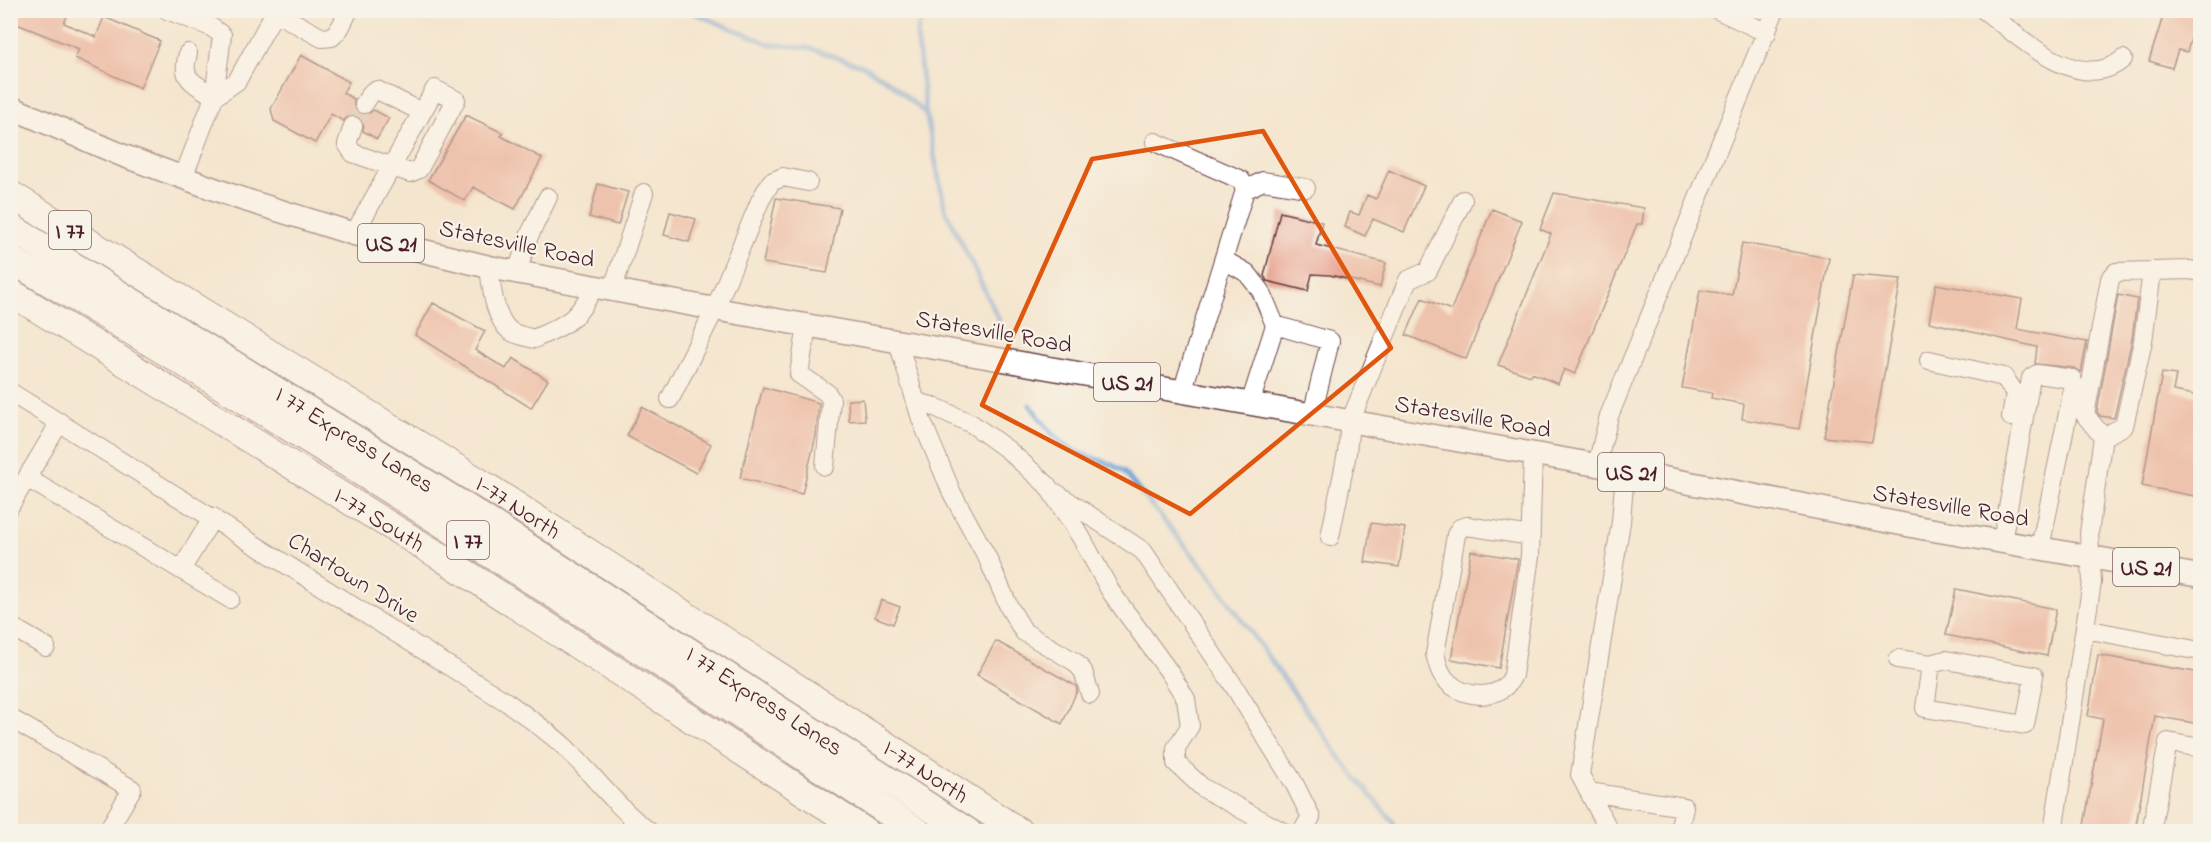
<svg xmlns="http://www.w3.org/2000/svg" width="2211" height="842" font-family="'Indie Flower',sans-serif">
	<rect width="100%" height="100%" fill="#f7f3e8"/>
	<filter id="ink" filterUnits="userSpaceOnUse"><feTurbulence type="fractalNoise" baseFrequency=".0167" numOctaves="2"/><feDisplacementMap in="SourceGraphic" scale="12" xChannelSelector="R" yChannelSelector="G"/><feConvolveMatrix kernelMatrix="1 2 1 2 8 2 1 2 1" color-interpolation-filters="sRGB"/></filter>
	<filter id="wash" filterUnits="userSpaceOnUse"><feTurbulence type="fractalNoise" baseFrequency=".008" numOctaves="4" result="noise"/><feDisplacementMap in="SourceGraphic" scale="24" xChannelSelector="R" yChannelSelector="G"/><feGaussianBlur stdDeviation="1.35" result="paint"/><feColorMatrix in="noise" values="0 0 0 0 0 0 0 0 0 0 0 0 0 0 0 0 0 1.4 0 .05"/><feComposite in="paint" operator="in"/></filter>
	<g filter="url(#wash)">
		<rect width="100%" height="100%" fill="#f4e5ce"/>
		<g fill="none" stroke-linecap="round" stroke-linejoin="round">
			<path stroke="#6b9fd7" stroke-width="5" d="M686,10L770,44L809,48L863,66L891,83L926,114
				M922,10L917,36L926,114L945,209L999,320
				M1030,405C1042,420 1054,440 1072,449C1089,459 1106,459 1123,471L1212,578L1344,763L1394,823L1397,832"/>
		</g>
		<g id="blocks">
			<path fill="#e79a86" d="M17,10H70L64,23L96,37L104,17L160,41L140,88L75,58L79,49L12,22Z
				M2165,10H2185L2198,15L2187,52L2178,50L2172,68L2149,61Z
				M301,55L349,82L343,93L354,99V108L357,113L368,114L374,110L389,118L377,139L363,131L364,123L356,115H350L343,121L331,114L315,143L274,121L271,109Z
				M466,115L503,133L501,136L542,158L515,209L473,187L465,201L428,180Z
				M1389,170L1424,186L1404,232L1373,219L1365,236L1345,227L1350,212L1359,215L1367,195L1376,199Z
				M598,184L628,192L618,225L589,217Z
				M1554,193L1644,208L1642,224H1637L1575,374L1564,369L1558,384L1532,373L1531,376L1498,365L1551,234L1540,229Z
				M776,198L840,208L827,273L763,263Z
				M1492,209L1522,221L1466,359L1406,335L1422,298L1451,310Z
				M670,212L696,219L689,242L664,235Z
				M1280,212L1322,222L1316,245L1386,263L1380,287L1330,275L1312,274L1308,291L1267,281L1264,276Z
				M1742,243L1829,258L1799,429L1742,419L1744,404L1711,398L1712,393L1682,388L1700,290L1732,295Z
				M1853,275L1901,279L1872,442L1824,437Z
				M1936,284L2022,299L2017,329L2087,342L2081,373L2074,368L2035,364L2037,347L1929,322Z
				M2118,295L2137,299L2132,339L2114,418L2100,416L2097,412Z
				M433,303L485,331L475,350L506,369L513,358L548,380L531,408L415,335Z
				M2162,373L2176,375L2173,391L2200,396V497L2142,486Z
				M763,387L819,403L816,436L802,494L740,478Z
				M863,399L865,420L849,421L848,400Z
				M642,407L711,444L696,473L627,436Z
				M1371,523L1405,528L1399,567L1365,562Z
				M1471,551L1518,559L1499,668L1451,659Z
				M1956,589L2056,609L2047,656L1946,635Z
				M881,600L900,607L893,624L875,617Z
				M996,641L1076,686L1077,691L1062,724L977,675Z
				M2098,655L2200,673V724L2155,716L2135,831H2083L2103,719L2088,716Z"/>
		</g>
	</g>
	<g filter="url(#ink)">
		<use href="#blocks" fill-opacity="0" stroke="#643d43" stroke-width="1.5"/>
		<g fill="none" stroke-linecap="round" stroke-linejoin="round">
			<path stroke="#d2bdad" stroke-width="18" stroke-dasharray="18 9" stroke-linecap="butt" d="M353,126L364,104"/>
			<defs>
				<path id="minor" d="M167,10L211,27L222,35L214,97C193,81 180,81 188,53
					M1718,10L1767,33
					M1984,10C2019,36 2080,96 2123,59
					M275,12L322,38L332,37L340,28L349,10
					M364,104L372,92L377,90L422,112
					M353,126L347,144L353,153L410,173L419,169L456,100L435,89L354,234
					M1155,142L1241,180L1245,190L1182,392
					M183,178L214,97L237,81L276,10
					M1245,190L1263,181L1306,188
					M1224,260L1247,273L1261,291L1275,325
					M489,267C491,285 494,318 510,331C516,335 527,337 534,339C568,323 576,322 594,287
					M517,272L529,236L548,197
					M612,291L644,193
					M807,326L799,374L827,393L831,400L825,466
					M898,342L921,419L952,493L987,557L1009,607L1024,632L1075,662L1083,671L1090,694
					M1929,360L2004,377L2015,393L2011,417
					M10,392L508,703C529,718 549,732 567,749C595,777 618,809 650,832
					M670,399L715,309L760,201L771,182L783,177L808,182
					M917,402L935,407L972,424L1008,450L1047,485L1081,537L1111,592L1170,673L1186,699L1190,726L1176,748V763L1203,788L1283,832
					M1250,404L1275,325L1330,341L1312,415
					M2103,437L2124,426L2143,341L2152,271
					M1597,465L1609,416L1775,10
					M27,478L230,599
					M1056,493L1143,551L1232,683L1294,783L1311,817L1302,832
					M10,506L60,422
					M1531,536L1467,526L1460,528L1456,535L1435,654C1438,665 1440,675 1449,683C1468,700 1503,700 1513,675L1530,556L1533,454
					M1330,537L1347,453L1350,422L1408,280L1428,271L1463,200
					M2002,542L2031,378L2037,374L2072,379L2074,384L2040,548
					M181,570L213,517
					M10,626L46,647
					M2085,629L2200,651
					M1898,659L1931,664L1946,660L2034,676L2025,725L1925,708L1931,664
					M10,718L132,789L107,832
					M1589,792L1684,807L1679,832
					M1610,832L1580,775L1621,522L1625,471
					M2053,832L2092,582L2089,533L2103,437L2085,415L2110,279L2116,272L2190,270L2200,272
					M2151,832L2168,742L2200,748"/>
				<path id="major" d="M10,107L124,156L239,198L354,234L489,267L715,309L1597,465L1922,528L2200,576"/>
				<g id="highway">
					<path id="s1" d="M10,194L486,486L1020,832"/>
					<path id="s2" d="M10,227L470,510L968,832"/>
					<path d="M10,259C319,440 619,635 918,832"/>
					<path id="s3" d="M10,292L441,557L866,832"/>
				</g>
			</defs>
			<use href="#minor" stroke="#643d43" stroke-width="20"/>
			<use href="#major" stroke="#643d43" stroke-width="25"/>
			<use href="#highway" stroke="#643d43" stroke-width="29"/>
			<use href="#minor" stroke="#fff" stroke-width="18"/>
			<use href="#major" stroke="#fff" stroke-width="22"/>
			<use href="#highway" stroke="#fff" stroke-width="27"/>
		</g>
	</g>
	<path d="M0 0H2211V842H0ZM1263,131L1391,348L1190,514L982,405L1092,159Z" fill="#f4e5ce" fill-opacity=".55" fill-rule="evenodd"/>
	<path fill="none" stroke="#e0560e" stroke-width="4.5" stroke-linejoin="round" d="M1263,131L1391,348L1190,514L982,405L1092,159Z"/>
	<g text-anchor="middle" stroke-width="4.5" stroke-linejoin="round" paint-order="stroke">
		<g fill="#f7f3e8" stroke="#7e5f64" stroke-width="1.5">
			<rect x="49" y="211" width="42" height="38" rx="4.5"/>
			<rect x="358" y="224" width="66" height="38" rx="4.5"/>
			<rect x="1094" y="363" width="66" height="38" rx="4.5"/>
			<rect x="1598" y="453" width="66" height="38" rx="4.5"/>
			<rect x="447" y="521" width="42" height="38" rx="4.5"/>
			<rect x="2113" y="548" width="66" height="38" rx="4.5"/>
		</g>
		<g font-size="22" font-weight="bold" fill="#4a1f2b">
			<text x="70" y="238">I 77</text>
			<text x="391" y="251">US 21</text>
			<text x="1127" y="390">US 21</text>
			<text x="1631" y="480">US 21</text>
			<text x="468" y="548">I 77</text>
			<text x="2146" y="575">US 21</text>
		</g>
		<g font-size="24" fill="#4a1f2b" stroke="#f7f3e8">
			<text transform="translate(517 243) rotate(12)" y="8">Statesville Road</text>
			<text transform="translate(994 331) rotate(10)" y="8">Statesville Road</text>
			<text transform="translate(1473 416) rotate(10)" y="8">Statesville Road</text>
			<text dy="8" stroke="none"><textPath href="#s2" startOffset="405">I 77 Express Lanes</textPath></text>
			<text transform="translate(1951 505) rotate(10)" y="8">Statesville Road</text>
			<text dy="8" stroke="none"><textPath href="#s1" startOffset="597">I-77 North</textPath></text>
			<text dy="8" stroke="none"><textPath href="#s3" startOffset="434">I-77 South</textPath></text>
			<text transform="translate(354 577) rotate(32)" y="8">Chartown Drive</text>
			<text dy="8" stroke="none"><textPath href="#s2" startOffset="891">I 77 Express Lanes</textPath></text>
			<text dy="8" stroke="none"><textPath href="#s1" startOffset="1083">I-77 North</textPath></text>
		</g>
	</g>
	<rect width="2211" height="842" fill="none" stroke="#f7f3e8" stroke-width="36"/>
</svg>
